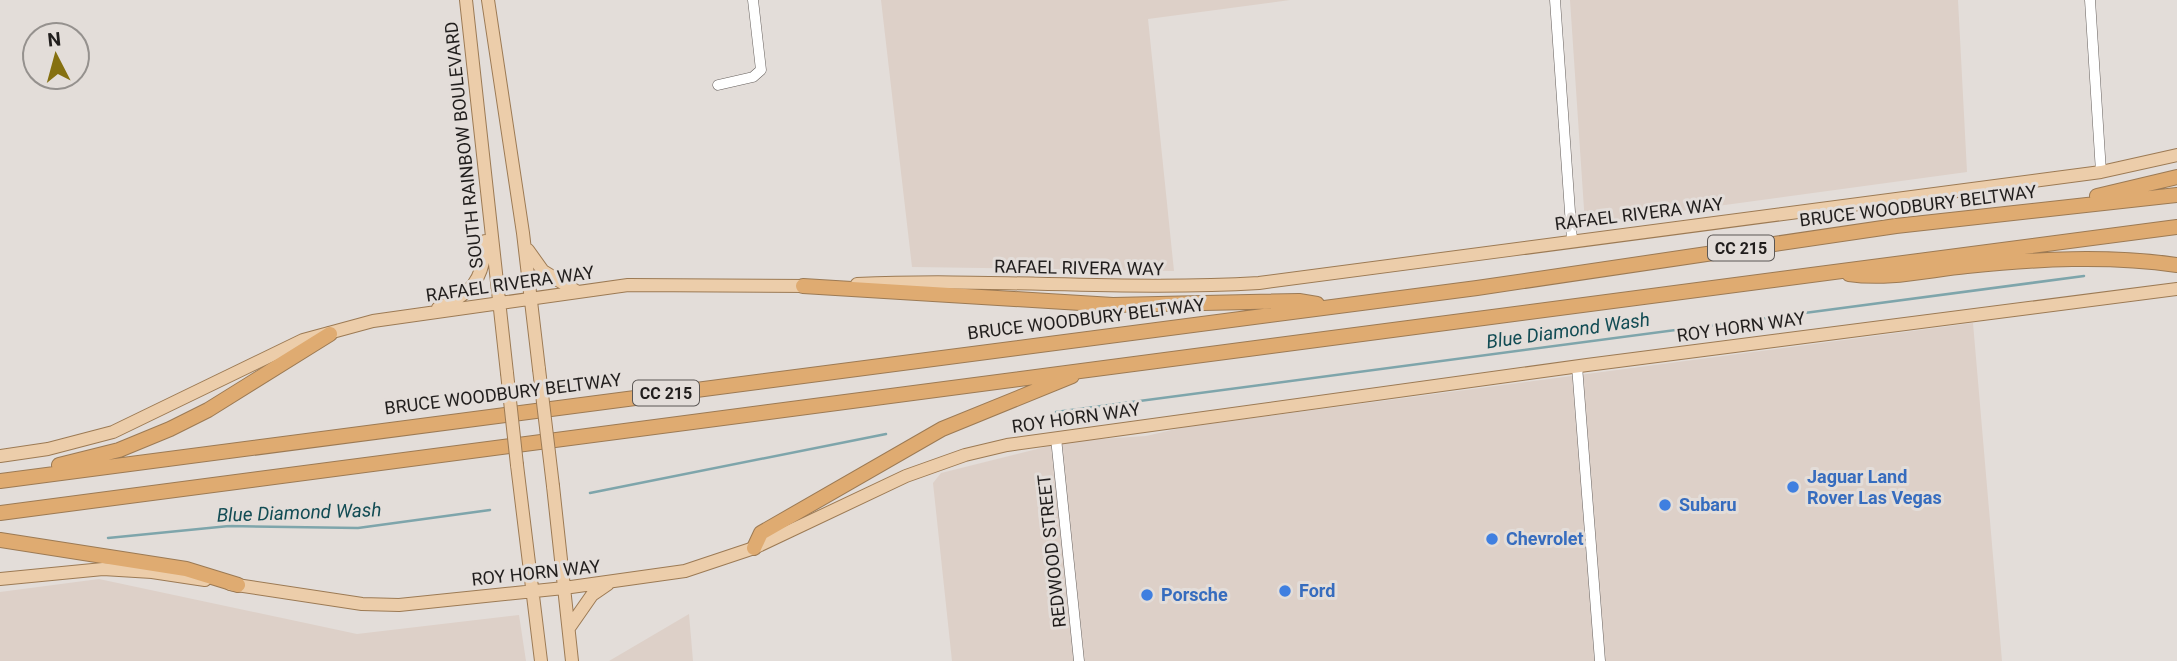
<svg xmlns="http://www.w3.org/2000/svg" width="2177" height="661" font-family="Roboto,sans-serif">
	<rect width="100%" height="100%" fill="#e3ddd9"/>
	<path fill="#ddd0c8" d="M881,0H1290L1148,19L1174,271L912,267Z
		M1570,0H1958L1967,172L1585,224Z
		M1973,323L2002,661H952L933,483L941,473L1069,441L1146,436L1185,427Z
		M99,579L357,634L519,615L526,661H0V592Z
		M689,614L693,661H609Z"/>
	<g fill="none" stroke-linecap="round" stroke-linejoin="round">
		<path stroke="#7ea5ab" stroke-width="2.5" d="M1056,412L2084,276
			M590,493L886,434
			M108,538L229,526L358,528L490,510"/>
		<defs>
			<path id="minor" d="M1555,0L1572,240
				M2090,0L2101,172
				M718,85L753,77L761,70L753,0
				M1577,366L1600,661
				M1056,438L1079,661"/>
			<path id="major" d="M466,0L507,373
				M488,0L523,233L539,369
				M528,250L543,271L576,291
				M857,284C991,278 1125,291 1259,283L2101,172L2177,155
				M438,308C471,295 485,278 485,241
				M0,456L48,449L113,432L303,340L373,321L628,285L811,286
				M517,465L541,661
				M553,486L572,661
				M0,579L103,569L152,572L205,580
				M230,584L362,604L399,605L564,588L685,571L754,548L906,476L965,455L1007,445L1587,365L2177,289
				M569,628L592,595L608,584"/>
			<path id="highway" d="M2097,196L2177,177
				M1849,274C1889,280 1927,270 1967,266C2037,259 2107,255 2177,265
				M803,286L1113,305L1299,301L1317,304
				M59,465L119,450L170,429L208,410L330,334
				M0,481L1477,288L1896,226L2177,195
				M0,513L2177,227
				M0,540L186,569L238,585
				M754,548L761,533L942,429L1072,376"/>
		</defs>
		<use href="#minor" stroke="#67615e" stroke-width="11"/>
		<use href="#major" stroke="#9c7a54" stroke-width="14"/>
		<use href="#highway" stroke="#9c7a54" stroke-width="16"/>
		<use href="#minor" stroke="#fff" stroke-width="10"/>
		<use href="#major" stroke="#eccdaa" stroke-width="12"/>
		<use href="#highway" stroke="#dfab71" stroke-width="14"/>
		<defs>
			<path id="major-bridge" d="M539,369L553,486
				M507,373L517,465"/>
		</defs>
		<use href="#major-bridge" stroke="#9c7a54" stroke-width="14" stroke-linecap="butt"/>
		<use href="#major-bridge" stroke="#eccdaa" stroke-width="12"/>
	</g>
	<g fill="#3f7fe0" stroke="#e3ddd9" stroke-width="2.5">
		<circle cx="1793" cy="487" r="7"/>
		<circle cx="1665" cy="505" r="7"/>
		<circle cx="1492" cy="539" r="7"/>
		<circle cx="1285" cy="591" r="7"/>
		<circle cx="1147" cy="595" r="7"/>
	</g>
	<g text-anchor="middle" stroke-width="6" stroke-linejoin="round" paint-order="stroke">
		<g fill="#e3ddd9" stroke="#5b5755" stroke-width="2">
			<rect x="1708" y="235.5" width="66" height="25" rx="5"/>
			<rect x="633" y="380.5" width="66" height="25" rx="5"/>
		</g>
		<g font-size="16" font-weight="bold" fill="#211e1d">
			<text x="1741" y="254">CC 215</text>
			<text x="666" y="399">CC 215</text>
		</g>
		<g font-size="18" fill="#211e1d" stroke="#e3ddd9">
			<text transform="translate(464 145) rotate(-96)" y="6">SOUTH RAINBOW BOULEVARD</text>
			<text transform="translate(1918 206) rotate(-7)" y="6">BRUCE WOODBURY BELTWAY</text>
			<text transform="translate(1639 214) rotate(-7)" y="6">RAFAEL RIVERA WAY</text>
			<text transform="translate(1079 268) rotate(1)" y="6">RAFAEL RIVERA WAY</text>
			<text transform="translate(510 284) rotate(-8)" y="6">RAFAEL RIVERA WAY</text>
			<text transform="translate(1086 319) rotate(-7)" y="6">BRUCE WOODBURY BELTWAY</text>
			<text transform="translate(1741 327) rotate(-8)" y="6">ROY HORN WAY</text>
			<text transform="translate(503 394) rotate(-7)" y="6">BRUCE WOODBURY BELTWAY</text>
			<text transform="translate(1076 418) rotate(-8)" y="6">ROY HORN WAY</text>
			<text transform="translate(1052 551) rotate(-96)" y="6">REDWOOD STREET</text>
			<text transform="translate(536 573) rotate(-6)" y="6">ROY HORN WAY</text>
		</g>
		<g font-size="18" font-weight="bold" fill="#366cbe" stroke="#e3ddd9" text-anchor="start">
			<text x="1807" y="483">Jaguar Land<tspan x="1807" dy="21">Rover Las Vegas</tspan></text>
			<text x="1679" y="511">Subaru</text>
			<text x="1506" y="545">Chevrolet</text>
			<text x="1299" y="597">Ford</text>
			<text x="1161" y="601">Porsche</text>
		</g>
		<g font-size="19" font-style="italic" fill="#124c54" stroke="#e3ddd9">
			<text transform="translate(1568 330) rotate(-8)" y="7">Blue Diamond Wash</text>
			<text transform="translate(299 512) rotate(-2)" y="7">Blue Diamond Wash</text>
		</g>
	</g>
	<g transform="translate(56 56) rotate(354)"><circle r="33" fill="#e3ddd9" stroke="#95918e" stroke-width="2"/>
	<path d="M0-5L12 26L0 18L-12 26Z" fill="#857010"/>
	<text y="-10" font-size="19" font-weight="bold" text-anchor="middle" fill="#211e1d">N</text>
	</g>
</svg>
